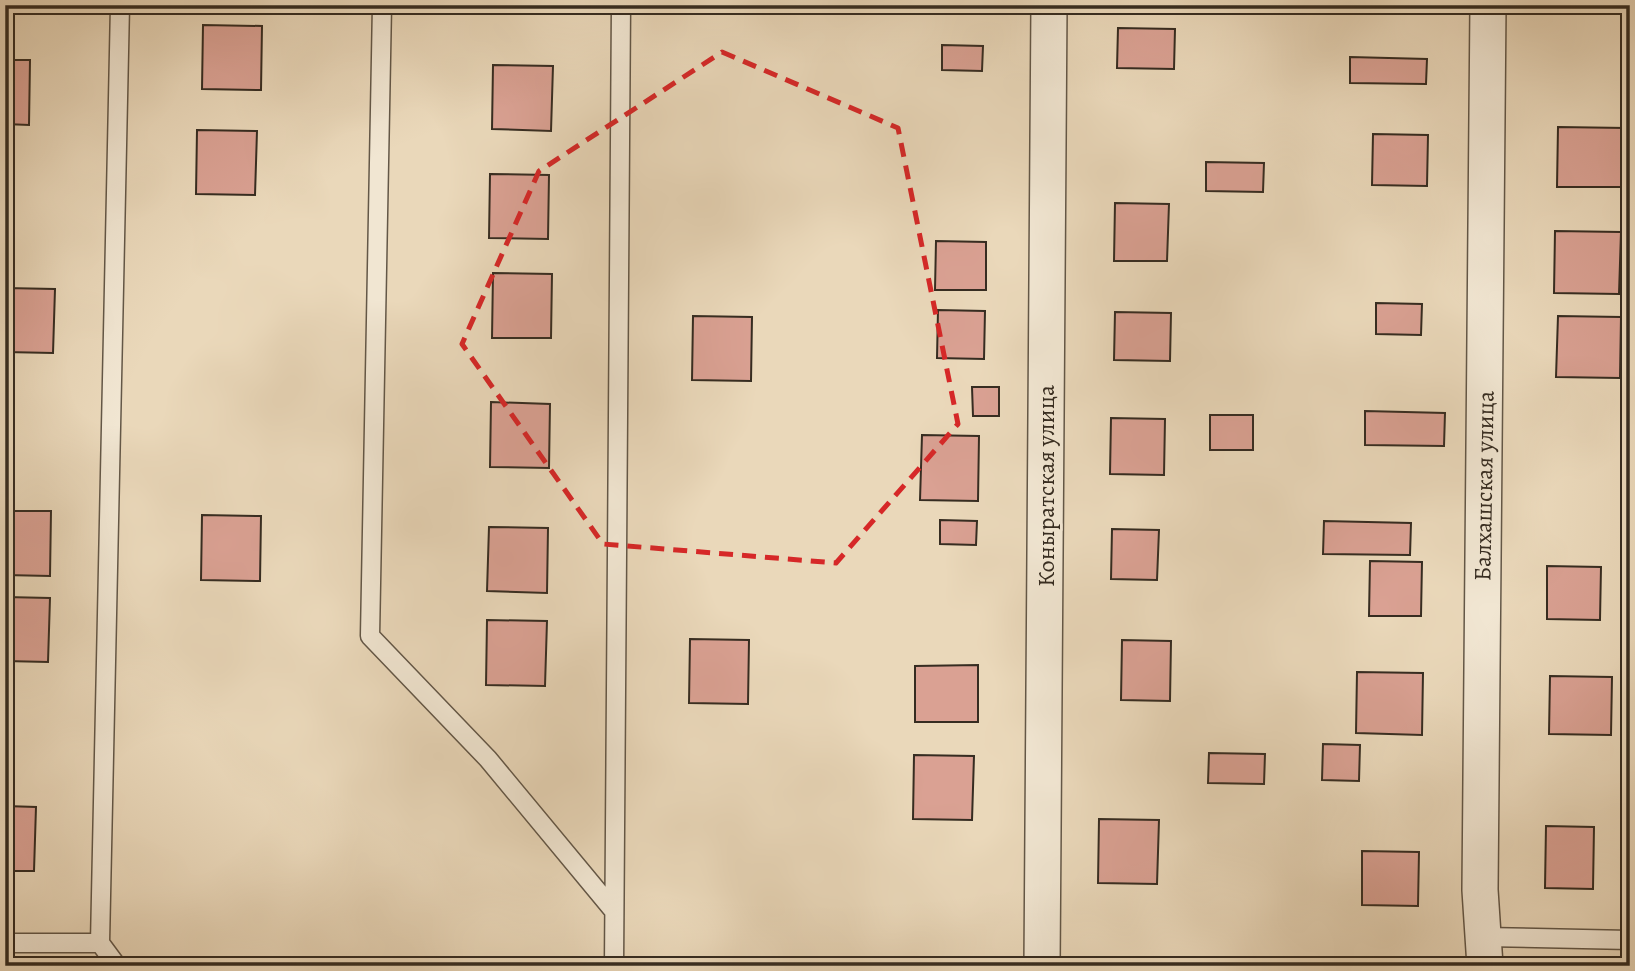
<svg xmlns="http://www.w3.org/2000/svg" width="1635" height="971" font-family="Alegreya,serif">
	<rect width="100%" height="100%" fill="#ead8ba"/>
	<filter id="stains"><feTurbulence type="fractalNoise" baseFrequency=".00286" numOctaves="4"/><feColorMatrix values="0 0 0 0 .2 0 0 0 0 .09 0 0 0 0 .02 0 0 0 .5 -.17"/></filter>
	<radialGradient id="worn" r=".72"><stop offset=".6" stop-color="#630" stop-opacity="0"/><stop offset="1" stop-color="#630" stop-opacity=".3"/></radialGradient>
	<path fill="#daa193" stroke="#362c21" stroke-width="2" d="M203,25L262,26L261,90L202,89Z
		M1118,28L1175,29L1174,69L1117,68Z
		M942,45L983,46L982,71L942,70Z
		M1350,57L1427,59L1426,84L1350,83Z
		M5,60H30L29,125L5,124Z
		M493,65L553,66L551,131L492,129Z
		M1558,127L1626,128L1625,187H1557Z
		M197,130L257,131L255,195L196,194Z
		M1373,134L1428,135L1427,186L1372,185Z
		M1206,162L1264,163L1263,192L1206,191Z
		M490,174L549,175L548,239L489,238Z
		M1115,203L1169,204L1167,261H1114Z
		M1555,231L1621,232L1619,294L1554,293Z
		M936,241L986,242V290H935Z
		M493,273L552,274L551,338H492Z
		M5,288L55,289L53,353L5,352Z
		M1376,303L1422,304L1421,335L1376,334Z
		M938,310L985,311L984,359L937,358Z
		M1115,312L1171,313L1170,361L1114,360Z
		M693,316L752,317L751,381L692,380Z
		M1558,316L1621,317L1620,378L1556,377Z
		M972,387H999V416H973Z
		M491,402L550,404L549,468L490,467Z
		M1365,411L1445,413L1444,446L1365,445Z
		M1210,415H1253V450H1210Z
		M1111,418L1165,419L1164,475L1110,474Z
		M922,435L979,436L978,501L920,500Z
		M5,511H51L50,576L5,575Z
		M202,515L261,516L260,581L201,580Z
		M940,520L977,521L976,545L940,544Z
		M1324,521L1411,523L1410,555L1323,554Z
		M489,527L548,528L547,593L487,591Z
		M1112,529L1159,530L1157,580L1111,579Z
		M1370,561L1422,562L1421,616H1369Z
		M1547,566L1601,567L1600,620L1547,619Z
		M5,597L50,598L48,662L5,661Z
		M487,620L547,621L545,686L486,685Z
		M690,639L749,640L748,704L689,703Z
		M1122,640L1171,641L1170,701L1121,700Z
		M978,665V722H915V666Z
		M1357,672L1423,673L1422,735L1356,733Z
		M1550,676L1612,677L1611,735L1549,734Z
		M1323,744L1360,745L1359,781L1322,780Z
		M1209,753L1265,754L1264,784L1208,783Z
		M914,755L974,756L972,820L913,819Z
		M5,806L36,807L34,871H5Z
		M1099,819L1159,820L1157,884L1098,883Z
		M1546,826L1594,827L1593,889L1545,888Z
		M1362,851L1419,852L1418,906L1362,905Z"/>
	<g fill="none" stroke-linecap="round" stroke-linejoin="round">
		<defs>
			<path id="service" d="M382,5L370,636L488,759L614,911
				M1484,937L1630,940
				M5,943H100
				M117,966L100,943L120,5
				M614,966L621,5"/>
			<path id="minor" d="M1042,966L1049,5
				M1485,966L1480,890L1488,5"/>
		</defs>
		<use href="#service" stroke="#635747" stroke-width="21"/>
		<use href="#minor" stroke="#635747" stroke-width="38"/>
		<use href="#service" stroke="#f1e6d2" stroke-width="18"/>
		<use href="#minor" stroke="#f1e6d2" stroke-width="35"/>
	</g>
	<path fill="none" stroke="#d62828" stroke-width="5" stroke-dasharray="14 9" stroke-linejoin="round" d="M722,52L898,128L958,424L836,563L603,544L462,344L539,171Z"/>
	<g text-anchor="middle" stroke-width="5" stroke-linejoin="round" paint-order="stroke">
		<g font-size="24" fill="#362c21" stroke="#f1e6d2">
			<text transform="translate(1046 486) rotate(-90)" y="8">Коныратская улица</text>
			<text transform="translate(1484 486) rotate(-89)" y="8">Балхашская улица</text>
		</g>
	</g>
	<rect width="1635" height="971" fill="none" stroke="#ead8ba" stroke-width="28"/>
	<rect x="7" y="7" width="1621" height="957" fill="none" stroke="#362c21" stroke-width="3.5"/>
	<rect x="14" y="14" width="1607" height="943" fill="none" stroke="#362c21" stroke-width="2"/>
	<rect width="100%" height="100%" filter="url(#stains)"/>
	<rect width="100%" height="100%" fill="url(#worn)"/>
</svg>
